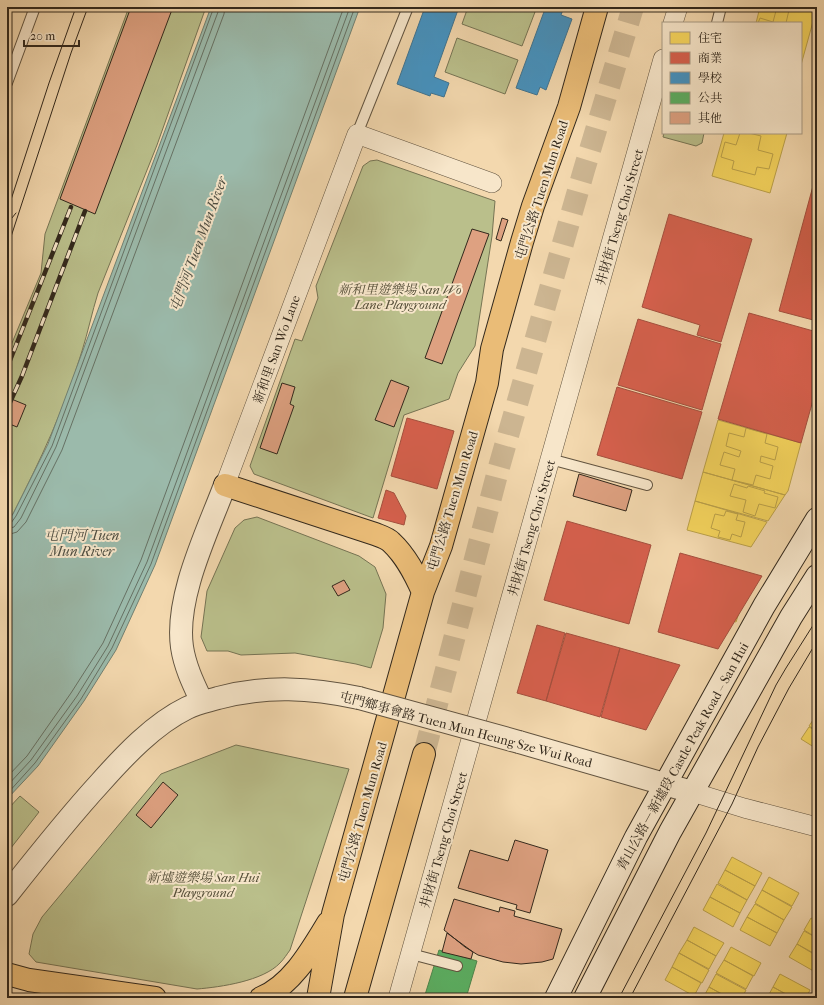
<svg xmlns="http://www.w3.org/2000/svg" width="824" height="1005" font-family="'IM FELL French Canon','Noto Serif TC',serif">
	<rect width="100%" height="100%" fill="#f3d8ae"/>
	<filter id="stains"><feTurbulence type="fractalNoise" baseFrequency=".005" numOctaves="4"/><feColorMatrix values="0 0 0 0 .2 0 0 0 0 .09 0 0 0 0 .02 0 0 0 .5 -.17"/></filter>
	<radialGradient id="worn" r=".72"><stop offset=".6" stop-color="#630" stop-opacity="0"/><stop offset="1" stop-color="#630" stop-opacity=".3"/></radialGradient>
	<path fill="#babf8b" stroke="#767454" d="M129,7H206L157,145L98,293C92,312 88,332 82,351C65,408 40,461 13,514L7,522V355L41,273L45,234Z
		M468,7H521L535,12L522,46L462,24Z
		M457,38L518,60L505,94L445,72Z
		M664,133H704L702,143L696,146L663,137Z
		M377,160L495,201L492,236L475,346L458,373L449,399L404,415L373,518L254,474L250,466L295,339L302,341L318,298L316,286L363,166L370,161Z
		M257,517L359,556L375,567L386,594L383,628L371,668L356,664L295,653L241,655L228,651H207L201,637L207,591L235,528L244,520Z
		M236,745L349,769L290,950C287,954 284,959 280,963C263,981 221,987 197,989L36,962L29,954L33,934L42,917L161,774Z
		M20,796L39,812L7,853V810Z"/>
	<path fill="#9bbaab" stroke="#718072" d="M211,7H360L155,565L116,650L84,701L38,766L7,799V522L13,514L48,444Z"/>
	<path fill="#f6d55c" stroke="#bba149" d="M760,7H817L801,65V23H756Z
		M777,7L789,10L786,23H758L760,18L773,22Z
		M724,133H787L770,193L712,176Z
		M740,133H749L761,136L758,150L773,154L769,169L757,167L755,175L732,169L734,161L721,157L725,142L736,145Z
		M812,193L817,194V213L807,210Z
		M801,234L817,238V256L796,251Z
		M676,264L704,272L701,285L694,283L692,290L718,297L714,311L696,306L691,321L678,317L683,302L678,301L673,316L660,312L664,297L647,292L651,278L677,285L678,278L673,277Z
		M766,333L777,336L774,349L781,350L784,337L796,340L793,350L806,353L803,364L790,361L789,367L802,371L799,382L786,378L782,390L771,387L775,371L768,369L764,385L753,382L756,370L742,367L745,356L759,359L760,353L747,349L750,338L763,342Z
		M678,336L693,340L689,353L703,357L699,371L685,367L684,370L698,375L693,389L680,385L676,397L662,393L665,381L643,374L647,360L670,366L671,362L648,356L653,341L675,348Z
		M624,411L684,429L680,442L667,439L660,461L646,457L649,446L644,444L641,455L626,451L633,429L620,425Z
		M718,420L801,443L788,491L785,495L703,472Z
		M746,428L767,434L765,443L778,447L775,460L761,456L760,462L773,466L770,479L756,475L753,485L732,480L735,469L720,465L724,452L739,457L741,451L726,446L729,433L744,437Z
		M703,472L785,495L768,521L695,501Z
		M734,484L747,488L748,486L765,491L764,493L778,497L775,508L759,504L755,516L743,512L746,500L730,496Z
		M695,501L767,522L751,547L687,530Z
		M726,511L738,514L736,520L745,522L741,537L732,534L730,540L718,537L720,531L711,528L715,514L724,516Z
		M587,544L603,549L600,560L603,561L606,550L622,555L617,571L632,575L629,588L614,584L608,601L593,597L597,584L593,583L589,596L573,591L578,574L564,570L568,557L582,561Z
		M708,561L720,565L715,583L721,585L727,567L739,571L734,589L746,592L742,605L725,601L724,605L740,610L736,622L725,619L721,634L708,630L712,615L706,614L702,628L689,625L693,610L681,606L685,593L701,598L702,594L686,589L690,576L702,579Z
		M531,652L546,656L543,667L550,668L546,683L540,681L537,691L521,686Z
		M573,652L586,655L584,664L589,665L592,657L604,660L601,673L611,676L608,688L597,685L593,702L580,698L585,682L579,680L574,696L561,693L566,677L555,673L559,661L570,664Z
		M641,660L654,664L648,685L663,689L659,704L644,699L638,719L625,715L628,704L613,700L616,687L632,691L633,687L618,682L622,669L637,674Z
		M817,714V731L809,726Z
		M809,727L817,731V749L801,739Z
		M732,857L762,873L755,886L725,870Z
		M725,870L755,886L747,900L718,883Z
		M769,877L799,893L792,906L762,890Z
		M717,884L747,900L740,913L710,897Z
		M762,890L792,907L784,920L755,903Z
		M710,897L740,913L733,927L703,910Z
		M755,904L784,920L777,933L747,917Z
		M747,917L777,933L770,946L740,930Z
		M811,918L817,921V938L804,930Z
		M694,927L724,943L716,956L687,940Z
		M804,931L817,938V955L797,944Z
		M687,940L716,956L709,969L679,953Z
		M797,944L817,956V973L789,957Z
		M731,947L761,963L754,976L724,960Z
		M679,953L709,970L702,983L672,967Z
		M724,960L753,976L746,989L716,973Z
		M672,967L701,983L694,996L665,980Z
		M716,974L746,990L742,998H729L709,987Z
		M780,974L810,990L806,998H793L773,987Z
		M709,987L729,998H703Z
		M773,987L793,998H767Z"/>
	<path fill="#d6604d" stroke="#a54f3e" d="M813,186L817,187V321L779,311Z
		M669,214L752,239L721,342L697,335L700,325L642,307Z
		M749,313L817,332V386L801,443L718,419Z
		M638,319L721,344L702,410L618,385Z
		M617,387L702,412L682,479L597,455Z
		M407,418L454,431L437,489L391,476Z
		M386,490L394,493L406,516L404,525L378,518Z
		M567,521L651,545L629,624L544,600Z
		M680,553L762,576L718,649L658,632Z
		M537,625L565,633L546,701L517,693Z
		M566,633L620,648L600,717L546,701Z
		M620,648L680,665L646,730L601,717Z"/>
	<path fill="#4393c3" stroke="#3e7391" d="M425,7H459L434,77L449,83L444,97L431,93L430,96L397,84Z
		M541,7H564L561,15L572,19L546,90L540,87L537,95L516,88L545,9Z"/>
	<path fill="#5aae61" stroke="#4e864c" d="M439,950L477,961L466,998H424Z"/>
	<g fill="none" stroke-linecap="round" stroke-linejoin="round">
		<path stroke="#667164" stroke-width="1" d="M7,524L11,523L16,516L52,446L214,7
			M7,529L14,527L21,518L56,447L218,12L219,7
			M7,535L17,532L26,522L62,450L224,14L225,7
			M7,777L27,756L71,693L103,643L141,560L344,7
			M7,786L31,760L77,696L108,646L147,562L350,7
			M7,794L35,763L81,699L112,648L151,564L355,7"/>
	</g>
	<path fill="#dea181" stroke="#32281c" d="M131,7H173L95,214L60,199Z
		M502,218L508,220L501,241L496,239Z
		M472,229L489,234L442,364L425,358Z
		M391,380L409,387L394,427L375,420Z
		M282,383L295,387L290,404L294,406L277,454L260,448Z
		M9,398L26,405L17,427L7,423V402Z
		M579,474L632,490L626,511L573,496Z
		M344,580L350,590L338,596L332,586Z
		M163,782L178,795L151,828L136,815Z
		M515,840L548,850L530,913L516,909L517,905L458,888L470,850L508,861Z
		M454,899L499,912L500,907L515,911L514,916L562,929L553,959L542,962L521,964L503,962L478,955L465,947L444,930Z
		M447,933L473,952L471,959L442,952Z"/>
	<g fill="none" stroke-linecap="round" stroke-linejoin="round">
		<path stroke="#ccb591" stroke-width="22" stroke-dasharray="22 11" stroke-linecap="butt" d="M424,754L499,467L584,170L633,7"/>
		<defs>
			<path id="service" d="M717,23L721,7
				M7,83L35,7
				M357,134L408,7
				M550,459L647,485
				M411,954L457,966"/>
			<path id="minor" d="M673,23L678,7
				M225,485L357,134L492,183
				M692,792L744,808L817,827
				M398,998L663,59"/>
			<path id="tertiary" d="M202,702C194,685 185,667 182,647C175,597 207,533 225,485
				M519,742L692,792
				M7,895C37,857 67,819 100,783C124,756 154,724 187,708C197,703 208,701 218,698C267,685 311,688 359,698"/>
			<path id="secondary" d="M556,998L636,837L764,606L817,519
				M585,998L670,832L791,617L817,576"/>
			<path id="trunk" d="M225,485L375,534C380,536 387,538 391,542C406,556 415,574 423,592
				M7,974L29,980L155,998
				M261,998C292,985 311,951 328,923
				M318,998L333,914L423,592L441,546L487,383L492,349L522,242L533,206L569,107L597,7
				M355,998L424,754"/>
		</defs>
		<use href="#service" stroke="#625440" stroke-width="12"/>
		<use href="#minor" stroke="#625440" stroke-width="20"/>
		<use href="#tertiary" stroke="#625440" stroke-width="24"/>
		<use href="#secondary" stroke="#32281c" stroke-width="24"/>
		<use href="#trunk" stroke="#32281c" stroke-width="24"/>
		<use href="#service" stroke="#f7e6ca" stroke-width="10"/>
		<use href="#minor" stroke="#f7e6ca" stroke-width="19"/>
		<use href="#tertiary" stroke="#f7e6ca" stroke-width="22"/>
		<use href="#secondary" stroke="#f7e6ca" stroke-width="22"/>
		<use href="#trunk" stroke="#eabc77" stroke-width="22"/>
		<path stroke="#32281c" stroke-width="1" d="M7,212L49,83L76,7
			M7,224L16,213
			M7,249L71,53L88,7
			M619,998L706,833L776,685L786,668L817,619
			M630,998L732,804L758,747L789,688L817,641"/>
		<defs>
			<path id="rail" d="M7,368L71,207
				M7,409L22,376L85,211"/>
		</defs>
		<use href="#rail" stroke="#32281c" stroke-width="4.5"/>
		<use href="#rail" stroke="#f7e6ca" stroke-width="3" stroke-dasharray="9" stroke-linecap="butt"/>
		<defs>
			<path id="tertiary-bridge" d="M359,698L519,742"/>
		</defs>
		<use href="#tertiary-bridge" stroke="#625440" stroke-width="24" stroke-linecap="butt"/>
		<use href="#tertiary-bridge" stroke="#f7e6ca" stroke-width="22"/>
	</g>
	<g text-anchor="middle" stroke-width="4" stroke-linejoin="round" paint-order="stroke">
		<g font-size="13" fill="#32281c" stroke="#f7e6ca">
			<text transform="translate(541 190) rotate(-72)" y="5">屯門公路 Tuen Mun Road</text>
			<text transform="translate(619 217) rotate(-74)" y="5">井財街 Tseng Choi Street</text>
			<text transform="translate(276 349) rotate(-70)" y="5">新和里 San Wo Lane</text>
			<text transform="translate(452 501) rotate(-73)" y="5">屯門公路 Tuen Mun Road</text>
			<text transform="translate(531 528) rotate(-74)" y="5">井財街 Tseng Choi Street</text>
			<text transform="translate(466 729) rotate(15)" y="5">屯門鄉事會路 Tuen Mun Heung Sze Wui Road</text>
			<text transform="translate(682 756) rotate(-61)" y="5">青山公路－新墟段 Castle Peak Road – San Hui</text>
			<text transform="translate(362 812) rotate(-74)" y="5">屯門公路 Tuen Mun Road</text>
			<text transform="translate(443 840) rotate(-74)" y="5">井財街 Tseng Choi Street</text>
		</g>
		<g font-size="13" font-style="italic" fill="#544e38" stroke="#f7e6ca">
			<text x="400" y="294">新和里遊樂場 San Wo<tspan x="400" dy="15">Lane Playground</tspan></text>
			<text x="203" y="882">新墟遊樂場 San Hui<tspan x="203" dy="15">Playground</tspan></text>
		</g>
		<g font-size="14" font-style="italic" fill="#4c4c40" stroke="#f7e6ca">
			<text transform="translate(198 244) rotate(-70)" y="5">屯門河 Tuen Mun River</text>
			<text x="82" y="540">屯門河 Tuen<tspan x="82" dy="16">Mun River</tspan></text>
		</g>
	</g>
	<rect width="824" height="1005" fill="none" stroke="#f3d8ae" stroke-width="24"/>
	<rect x="8" y="8" width="808" height="989" fill="none" stroke="#32281c" stroke-width="2"/>
	<rect x="12" y="12" width="800" height="981" fill="none" stroke="#32281c"/>
	<rect x="662" y="22" width="140" height="112" fill="#f7e6ca" stroke="#a89a84"/>
	<rect x="670" y="32" width="20" height="12" fill="#f6d55c" stroke="#a89a84"/>
	<text x="698" y="42" font-size="12" fill="#32281c">住宅</text>
	<rect x="670" y="52" width="20" height="12" fill="#d6604d" stroke="#a89a84"/>
	<text x="698" y="62" font-size="12" fill="#32281c">商業</text>
	<rect x="670" y="72" width="20" height="12" fill="#4393c3" stroke="#a89a84"/>
	<text x="698" y="82" font-size="12" fill="#32281c">學校</text>
	<rect x="670" y="92" width="20" height="12" fill="#5aae61" stroke="#a89a84"/>
	<text x="698" y="102" font-size="12" fill="#32281c">公共</text>
	<rect x="670" y="112" width="20" height="12" fill="#dea181" stroke="#a89a84"/>
	<text x="698" y="122" font-size="12" fill="#32281c">其他</text>
	<path d="M24 40v6h55v-6" fill="none" stroke="#32281c" stroke-width="2"/>
	<text x="30" y="40" font-size="12" fill="#32281c" stroke="#f7e6ca" stroke-width="3" paint-order="stroke">20 m</text>
	<rect width="100%" height="100%" filter="url(#stains)"/>
	<rect width="100%" height="100%" fill="url(#worn)"/>
</svg>
